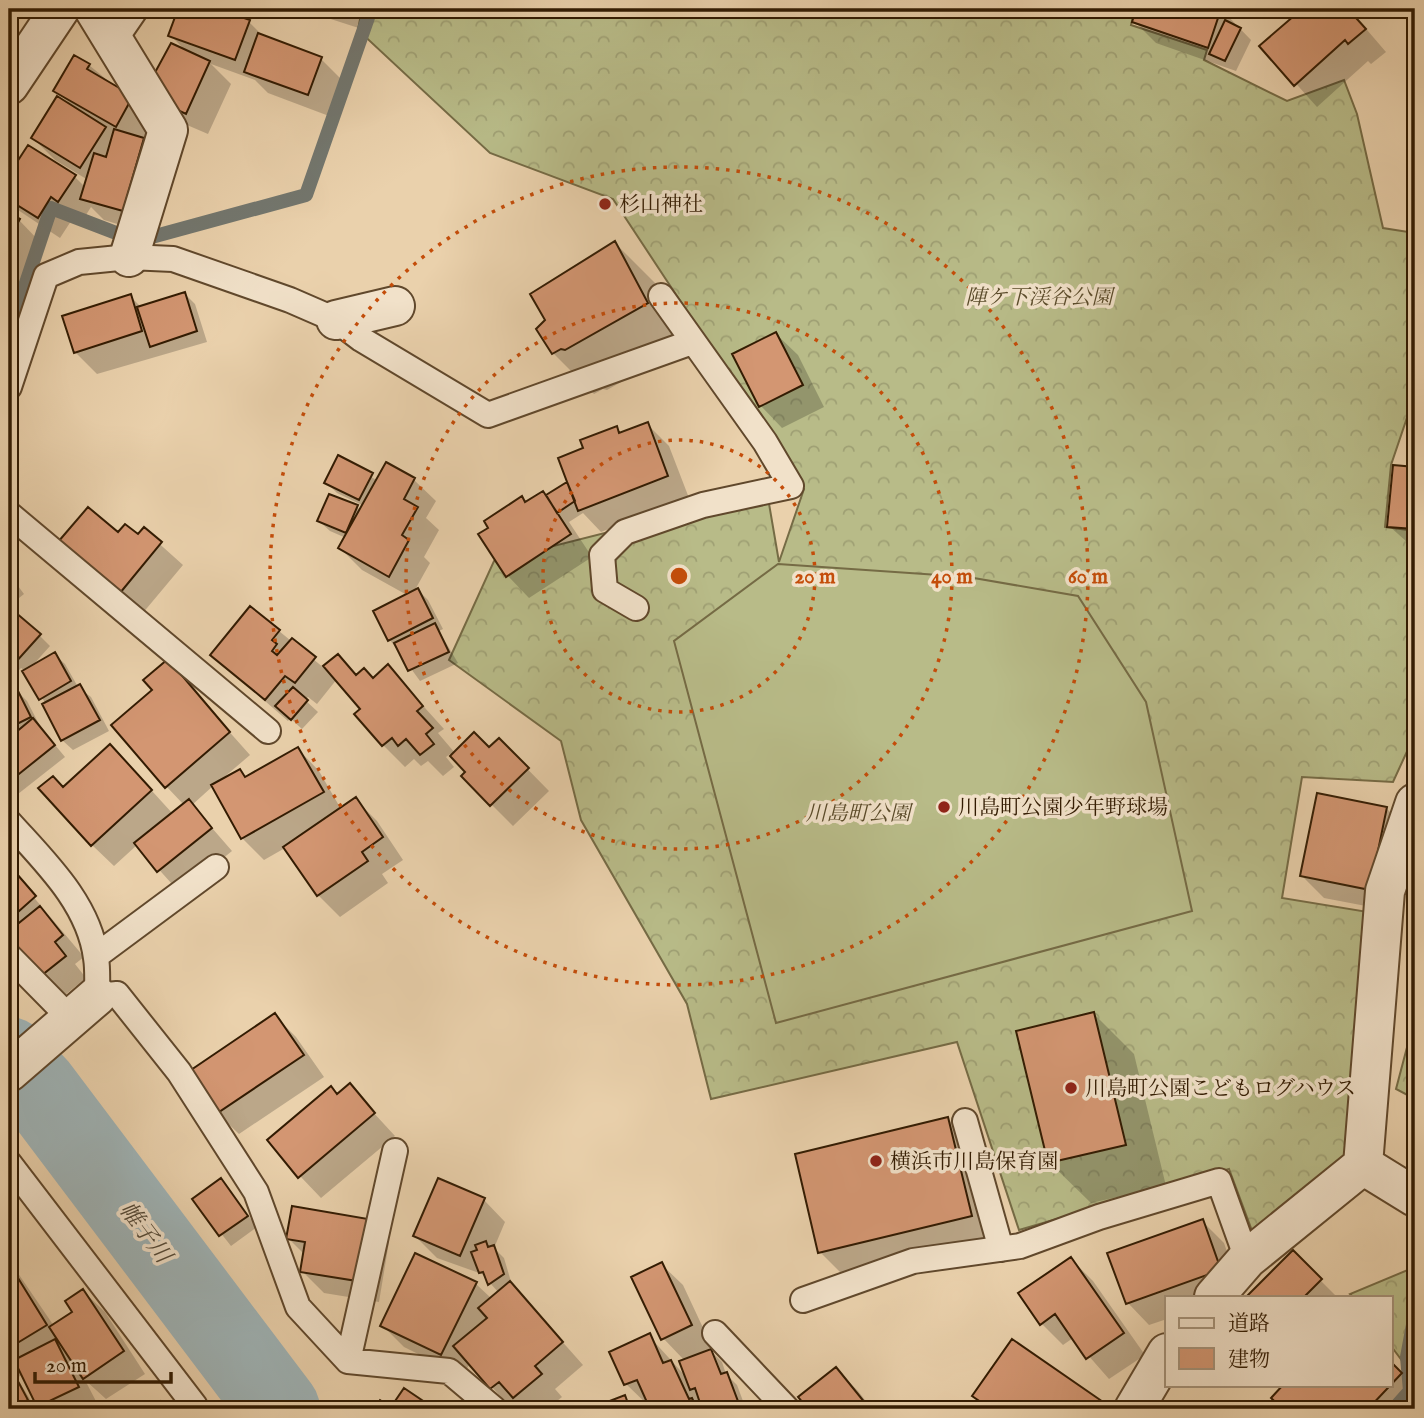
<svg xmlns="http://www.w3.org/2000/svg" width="1424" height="1418" font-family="'IM FELL English','Noto Serif JP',serif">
	<defs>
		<pattern id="forest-crowns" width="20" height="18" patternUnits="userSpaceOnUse" patternTransform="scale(1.75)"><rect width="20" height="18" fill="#b8bb88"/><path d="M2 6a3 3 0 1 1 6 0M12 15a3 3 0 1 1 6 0" fill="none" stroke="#9fa074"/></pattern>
	</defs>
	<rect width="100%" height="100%" fill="#ead1ac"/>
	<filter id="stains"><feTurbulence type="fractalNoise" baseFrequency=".00286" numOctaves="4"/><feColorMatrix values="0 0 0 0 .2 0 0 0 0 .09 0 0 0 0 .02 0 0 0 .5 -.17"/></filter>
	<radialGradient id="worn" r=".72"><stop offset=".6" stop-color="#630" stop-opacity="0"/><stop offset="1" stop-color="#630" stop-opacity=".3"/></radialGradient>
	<path fill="url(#forest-crowns)" stroke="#756b45" stroke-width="2" d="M362,9H1135L1131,25L1207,50L1204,60L1287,101L1344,80L1357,114L1383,228L1415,233V394L1391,465L1385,527L1415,531V734L1393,782L1302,777L1282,898L1368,912L1349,1163L1254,1236L1229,1169L1019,1230L957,1042L711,1099L687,1004L581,820L561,741L449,660L494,561L767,492L779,562L804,489L613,199L490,153L358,30Z
		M1415,1017V1099L1396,1089Z
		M1415,1267V1378L1391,1346V1297H1353L1350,1294Z"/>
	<path fill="#b8bb88" stroke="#756b45" stroke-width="2" d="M778,564L968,577L1078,596L1146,702L1192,911L776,1023L674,641Z"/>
	<path fill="#0003" d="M180,9H213L249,22L264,37L321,59L343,81L329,116L268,93L255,80L211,64L231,84L208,134L180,122L157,99L187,52L170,35Z
		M281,9H299L298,14Z
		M308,9H376L368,31L312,13Z
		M1138,9H1221L1251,40L1236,71L1156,43L1134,21Z
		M1305,9H1349L1386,52L1371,64L1368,61L1317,107L1262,46Z
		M89,65L154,119L143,139L165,161L144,232L104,220L91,207L81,223L73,218L60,238L9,204V162L16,167L75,177L85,187L88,180L55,160L33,138L68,102L56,91Z
		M9,215L19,220L40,242L30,261L35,267L22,291L9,285Z
		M615,243L656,284L688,344L607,390L603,389L594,394L553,353Z
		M9,293L21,308L9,332Z
		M184,293L195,304L207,342L97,374L76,353L64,317L130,296L141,307Z
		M776,334L798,355L824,407L782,428L761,406Z
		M647,424L669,446L689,498L601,532L583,513L569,522L592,557L529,598L508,576L481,535L521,498L527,504L569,483L586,449L616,428L622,434Z
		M339,458L378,481L387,464L414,480L436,501L426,518L439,530L424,557L430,563L416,588L428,600L443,629L439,631L458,663L420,681L390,640L407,595L362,570L340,548L346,538L330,531L319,521L357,507L361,511L364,506L337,493L326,482Z
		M1394,467L1415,469V528L1410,527V531H1415V549L1389,526Z
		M144,530L183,565L142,614L82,564L118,535L138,537Z
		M9,574L24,594L9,606Z
		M9,619L40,636L50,646L33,665L54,654L65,664L78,687L91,697L109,731L73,750L62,740L46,704L24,670L21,668L9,681Z
		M279,631L324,668L338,656L358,676L373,679L388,667L444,729L438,733L455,753L489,750L499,740L549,791L513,826L463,776L468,772L450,754L446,757L454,767L443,776L428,761L421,766L414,759L405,767L383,745L362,710L337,679L317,704L308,697L305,700L318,712L302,729L290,718L288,721L212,655Z
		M167,662L250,755L222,779L240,771L247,778L298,749L319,771L341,809L355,799L377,821L403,860L382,874L388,883L340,917L318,895L285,848L264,860L242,838L213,786L192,805L232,851L180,893L137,845L114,866L92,845L63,789L132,769L173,814L184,805L166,786L154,691Z
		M17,691L27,701L41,728L65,757L18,794L9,784V695Z
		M1386,808L1408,830L1392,911L1324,898L1302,876Z
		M10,869L84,957L75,964L86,978L60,999L9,940Z
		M1093,1013L1134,1054L1166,1186L1091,1203L1050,1163Z
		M275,1016L296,1037L324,1077L239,1134L217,1113Z
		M349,1086L395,1136L321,1198L300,1176L338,1096Z
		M948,1119L979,1151L1003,1248L852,1284L820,1252Z
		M221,1180L257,1227L231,1246L194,1199Z
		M484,1200L505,1222L494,1248L504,1258L512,1285L583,1365L555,1389L562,1397L547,1409H527L521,1403L512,1409L470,1363L463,1376L404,1347L383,1326L476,1284L492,1299L499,1293L482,1274L437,1258L415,1236Z
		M367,1221L389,1242L379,1302L324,1293L302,1271L305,1255L288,1238Z
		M1202,1221L1224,1243L1241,1292L1226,1297H1167V1319L1149,1325L1128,1303L1109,1254Z
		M1293,1253L1337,1297H1249Z
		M1071,1259L1093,1281L1145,1355L1109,1379L1073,1338L1063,1345L1041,1323Z
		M9,1260L54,1326L75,1313L83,1291L105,1312L145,1374L106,1399L85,1380L100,1409H42L23,1374L17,1378L36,1409H9V1376L12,1375L9,1372Z
		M661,1264L683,1285L712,1347L700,1353L701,1355L711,1351L722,1362L726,1374L737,1385L746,1409H652L626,1384L649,1336L688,1379L685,1361L663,1338Z
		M1012,1342L1105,1406L1109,1409H987L974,1396Z
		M1391,1365L1415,1389V1404L1410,1409H1284L1273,1398L1285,1385H1391Z
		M836,1369L858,1391L872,1409H810L800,1397Z
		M624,1397L637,1409H594Z"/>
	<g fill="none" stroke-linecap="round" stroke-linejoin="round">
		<path stroke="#73776f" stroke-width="14" d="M9,334L51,208L137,241L306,195L371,9
			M1394,1409L1410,1391L1407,1357L1415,1314"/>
		<path stroke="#9fb4b7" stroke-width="82" d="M9,1058L37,1088L279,1409"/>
	</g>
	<path fill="#d39672" stroke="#321b02" stroke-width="2" d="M178,9H218L250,20L235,60L168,36Z
		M1136,9H1221L1208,48L1132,22Z
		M1302,9H1348L1366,29L1348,44L1345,40L1294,86L1259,46Z
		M1225,20L1241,28L1225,61L1209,54Z
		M258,33L322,57L308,95L244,72Z
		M171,43L210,61L186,114L156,100L146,89Z
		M74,55L90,64L87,69L133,96L116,127L53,91Z
		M57,96L106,127L80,168L31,138Z
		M114,129L144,138L123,211L80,199L94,153L106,157Z
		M28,145L76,175L58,202L51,197L38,218L9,200V160L15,165Z
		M9,213L20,219L9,239Z
		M615,241L648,303L565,350L561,349L552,354L536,329L545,320L530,294Z
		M185,292L197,331L150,347L137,307Z
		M131,294L142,331L74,353L62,316Z
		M776,332L803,385L759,407L732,354Z
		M648,422L668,476L578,511L558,458L583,448L580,440L617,426L619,433Z
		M338,455L373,473L359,500L324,483Z
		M386,462L415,478L404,499L418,507L402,535L409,540L389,577L338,548Z
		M1393,465L1415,467V529L1387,527Z
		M567,482L575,501L557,513L546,495Z
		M543,491L571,534L506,577L478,534L488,528L484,521L522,496L525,502Z
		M329,494L358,505L346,533L317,521Z
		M88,507L118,532L125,524L138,534L144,527L162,542L120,593L58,542Z
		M418,588L433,618L388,641L373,611Z
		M250,606L280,630L272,640L277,644L272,651L277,655L292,638L316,657L295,683L285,676L265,700L210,655Z
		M15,612L41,634L15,663L9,659V619Z
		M435,623L449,652L408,671L394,643Z
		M55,652L71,681L39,700L22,671Z
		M338,654L356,675L364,668L373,678L388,664L423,706L417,711L433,728L426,734L434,744L420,755L406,739L398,746L392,738L382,746L354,714L360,709L323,666Z
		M168,659L230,732L165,788L111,725L152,690L143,680Z
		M80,684L100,720L61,741L42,704Z
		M293,687L308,700L291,720L275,706Z
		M17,689L31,717L9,728V693Z
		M33,718L55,745L9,782V738Z
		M474,732L489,747L499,738L529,768L490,806L461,776L465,772L450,756Z
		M110,744L152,790L91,846L38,788L53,776L63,787Z
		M298,747L324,792L241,839L211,785L240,769L245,777Z
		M1317,793L1387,807L1370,890L1300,876Z
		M356,797L383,837L362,852L368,861L317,896L283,847Z
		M189,799L212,828L157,872L134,843Z
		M10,866L36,896L9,920V867Z
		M40,906L63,935L55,942L66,956L37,979L9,943V931Z
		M1094,1012L1126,1145L1048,1163L1016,1031Z
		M275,1013L304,1055L216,1114L188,1072Z
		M350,1083L375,1113L298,1178L267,1140L331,1086L337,1094Z
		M948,1117L972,1216L818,1253L795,1154Z
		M221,1178L248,1216L219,1236L192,1199Z
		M438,1178L485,1198L460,1256L413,1236Z
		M292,1206L368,1219L357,1281L300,1272L305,1242L286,1239Z
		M1203,1219L1221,1270L1126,1304L1107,1253Z
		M486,1241L488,1247L494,1245L504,1274L488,1285L483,1272L479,1273L471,1252L477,1250L475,1245Z
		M1293,1250L1322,1279L1304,1297H1246Z
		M415,1253L477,1282L441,1355L380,1326Z
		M1071,1257L1124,1333L1086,1359L1055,1314L1040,1325L1018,1293Z
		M662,1262L692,1325L661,1340L631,1277Z
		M18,1278L47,1325L9,1348V1284Z
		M510,1281L563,1342L535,1366L542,1374L513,1398L499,1382L490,1389L453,1346L487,1318L478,1308Z
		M83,1289L124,1351L83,1379L49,1327L72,1312L65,1301Z
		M650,1333L663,1363L671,1360L689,1399L692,1398L697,1409H650L637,1380L624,1385L609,1352Z
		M55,1339L79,1387L37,1407L14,1360Z
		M1012,1339L1106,1404L1103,1409H991L972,1396Z
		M711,1349L721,1374L727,1372L739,1404L726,1409H702L695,1388L690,1390L679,1361Z
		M1391,1362L1402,1373L1368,1409H1283L1271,1398L1283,1385H1391Z
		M836,1367L870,1409H808L798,1397Z
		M13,1372L28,1400L18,1405L20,1409H9V1374Z
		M404,1388L432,1407L430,1409H374L380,1400L391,1407Z
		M625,1395L630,1409H589Z
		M161,1401L171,1409H153Z
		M135,1402L144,1409H130Z"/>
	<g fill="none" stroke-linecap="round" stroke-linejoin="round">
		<defs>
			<path id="lane" d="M114,41L136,9
				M9,387L46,276L79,262L129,257L173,259L290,300L336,320L361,339L488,415L692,342
				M9,514L268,731
				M636,608L605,590L602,555L625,532L703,505L791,486L765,442L661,296
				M9,822C44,861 89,903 96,958C98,970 97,983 97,996L117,994L179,1072L256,1192L298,1307L348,1361L449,1371L494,1409
				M9,956L70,1018
				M96,956L216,867
				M965,1121L1001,1249
				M9,1163L195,1406
				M803,1300L913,1261L1020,1246L1099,1217L1219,1181L1247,1259
				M715,1333L787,1409
				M348,1361L395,1151"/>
			<path id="street" d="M94,9L168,130L129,257
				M9,85L60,9
				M336,320L395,306
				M9,1072L97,996
				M1363,1165L1415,1197
				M1214,1297L1247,1259L1363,1165L1385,891L1415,803
				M1134,1409L1167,1353"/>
		</defs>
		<use href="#lane" stroke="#60482c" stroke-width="28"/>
		<use href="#street" stroke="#60482c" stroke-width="42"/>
		<use href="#lane" stroke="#f1e1c9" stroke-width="24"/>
		<use href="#street" stroke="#f1e1c9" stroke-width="38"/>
	</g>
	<g fill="none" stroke="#c44d0a" stroke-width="3.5" stroke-dasharray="3.5 7">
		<circle cx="679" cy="576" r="136"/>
		<circle cx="679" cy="576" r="273"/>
		<circle cx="679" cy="576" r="409"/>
	</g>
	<g fill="#8f2418" stroke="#f1e1c9" stroke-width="2.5">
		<circle cx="605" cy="204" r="7"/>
		<circle cx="944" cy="807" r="7"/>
		<circle cx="1071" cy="1088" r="7"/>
		<circle cx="876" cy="1161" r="7"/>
	</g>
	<g text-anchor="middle" stroke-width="7" stroke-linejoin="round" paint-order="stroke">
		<g font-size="21" fill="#321b02" stroke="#f1e1c9" text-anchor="start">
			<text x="619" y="211">杉山神社</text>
			<text x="958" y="814">川島町公園少年野球場</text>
			<text x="1085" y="1095">川島町公園こどもログハウス</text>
			<text x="890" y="1168">横浜市川島保育園</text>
		</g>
		<g font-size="21" font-style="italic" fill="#5a4b2a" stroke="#f1e1c9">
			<text x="1039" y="304">陣ケ下渓谷公園</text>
			<text x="858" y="820">川島町公園</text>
		</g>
		<g font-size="23" font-style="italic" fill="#534938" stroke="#f1e1c9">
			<text transform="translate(146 1232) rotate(53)" y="8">帷子川</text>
		</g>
	</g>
	<circle cx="679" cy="576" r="10" fill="#c44d0a" stroke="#f1e1c9" stroke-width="3.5"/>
	<g font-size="21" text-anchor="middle" font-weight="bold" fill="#c44d0a" stroke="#f1e1c9" stroke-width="7" stroke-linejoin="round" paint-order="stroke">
		<text x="815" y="583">20 m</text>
		<text x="952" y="583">40 m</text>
		<text x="1088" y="583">60 m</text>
	</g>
	<rect width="1424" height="1418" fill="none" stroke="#ead1ac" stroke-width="35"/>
	<rect x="10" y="10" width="1403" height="1397" fill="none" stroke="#321b02" stroke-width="3.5"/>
	<rect x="18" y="18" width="1389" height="1383" fill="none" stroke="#321b02" stroke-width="2"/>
	<rect x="1165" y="1296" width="228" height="91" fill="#f1e1c9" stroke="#a59279" stroke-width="2"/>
	<rect x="1179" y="1318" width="35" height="10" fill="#f1e1c9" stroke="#a59279" stroke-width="2"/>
	<text x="1228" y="1330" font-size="21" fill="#321b02">道路</text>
	<rect x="1179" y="1348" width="35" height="21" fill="#d39672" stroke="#a59279" stroke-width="2"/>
	<text x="1228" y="1366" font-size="21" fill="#321b02">建物</text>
	<path d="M35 1372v10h136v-10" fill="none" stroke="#321b02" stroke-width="3.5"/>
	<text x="46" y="1372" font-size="21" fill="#321b02" stroke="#f1e1c9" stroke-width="5" paint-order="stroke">20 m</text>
	<rect width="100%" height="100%" filter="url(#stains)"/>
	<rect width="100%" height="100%" fill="url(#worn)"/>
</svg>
